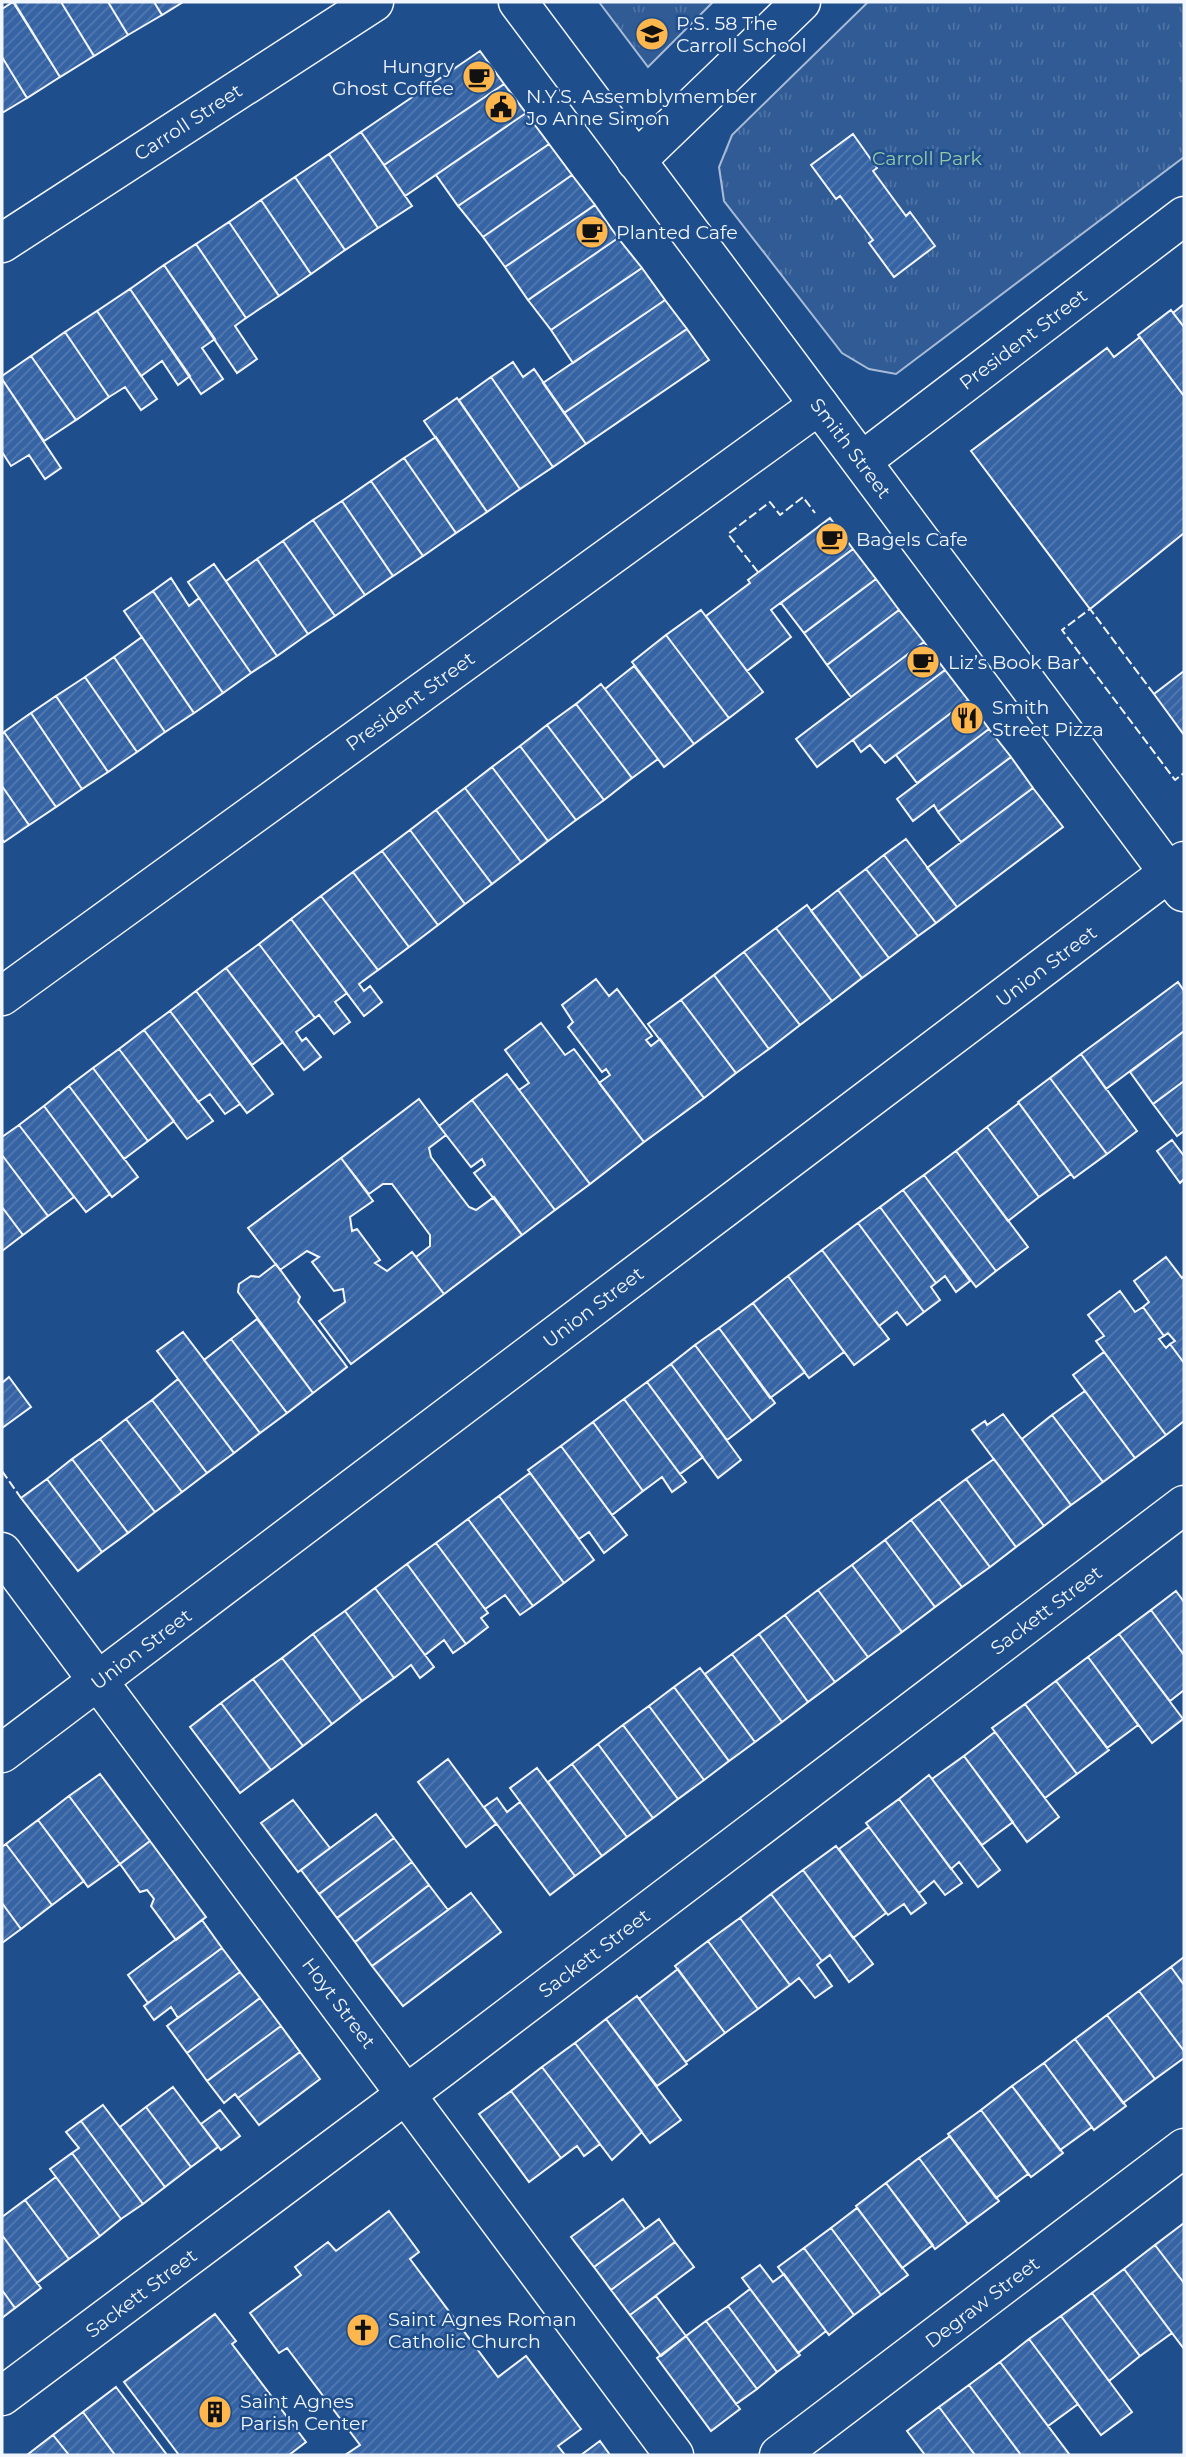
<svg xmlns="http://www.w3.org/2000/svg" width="1186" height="2457" font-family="Montserrat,sans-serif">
	<defs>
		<pattern id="park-tufts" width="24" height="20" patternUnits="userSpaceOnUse" patternTransform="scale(1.75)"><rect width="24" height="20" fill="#305b95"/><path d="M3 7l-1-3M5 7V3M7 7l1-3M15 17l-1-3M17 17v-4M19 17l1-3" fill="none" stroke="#4e73a5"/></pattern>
		<pattern id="building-hatch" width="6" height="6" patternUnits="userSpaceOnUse" patternTransform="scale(1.75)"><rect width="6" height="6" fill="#3563a3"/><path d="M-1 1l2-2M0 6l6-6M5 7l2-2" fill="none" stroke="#537ab1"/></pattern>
	</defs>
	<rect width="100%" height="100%" fill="#1f4e8c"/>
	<path fill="url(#park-tufts)" stroke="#a8bbd7" stroke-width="2" d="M599,2H713L648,67Z
		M868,2H1184V157L896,374L869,369L842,353L724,201L719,167L732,135Z"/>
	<path fill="url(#building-hatch)" stroke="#f2f6ff" stroke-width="2" d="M13,2L60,77L27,98L2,57V9Z
		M14,2H61L94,56L60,77Z
		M61,2H108L128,35L94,56Z
		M108,2H154L162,15L128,35Z
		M154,2H183L162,15Z
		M480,51L504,84L384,165L361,132Z
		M2,57L27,98L2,113Z
		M504,84L526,113L405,196L384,165Z
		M526,113L549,144L458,206L436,175Z
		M361,132L412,206L378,228L329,154Z
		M853,134L877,168L873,171L906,216L910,212L935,246L894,277L869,243L873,240L840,196L836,199L811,165Z
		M549,144L572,175L483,237L458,206Z
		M329,154L378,228L345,250L295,177Z
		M572,175L595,205L505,267L483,237Z
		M295,177L345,250L311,274L261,200Z
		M261,200L311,274L279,296L229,222Z
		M595,205L618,238L528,300L505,267Z
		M229,222L279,296L246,318L196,244Z
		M618,238L642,268L551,330L528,300Z
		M196,244L246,318L235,326L257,359L237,373L164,265Z
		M164,265L215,339L202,348L223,379L201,394L130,289Z
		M642,268L665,300L573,363L551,330Z
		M130,289L190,376L178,385L162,361L141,376L97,311Z
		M665,300L687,329L564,413L543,383Z
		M1184,304V327L1173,313Z
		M1171,310L1184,327V396L1138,335Z
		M97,311L157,399L141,410L125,387L109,397L65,332Z
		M687,329L709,360L586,444L564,413Z
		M65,332L109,397L76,420L31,356Z
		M1140,337L1184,396V533L1090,609L971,451L1107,348L1114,357Z
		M31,356L76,420L44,441L2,379V376Z
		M513,362L523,377L534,369L586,444L553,467L491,377Z
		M491,377L553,467L520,489L459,400Z
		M2,379L61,468L45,479L29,455L11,466L2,452Z
		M457,398L520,489L487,512L424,421Z
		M436,437L487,512L456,533L404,458Z
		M404,458L456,533L423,556L371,481Z
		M371,481L423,556L393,576L342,501Z
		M342,501L393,576L365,595L313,520Z
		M830,518L853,549L771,610L791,637L747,671L706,616L750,583L748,580Z
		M313,520L365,595L335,616L283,541Z
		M283,541L335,616L308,634L257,559Z
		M853,549L876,579L804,633L781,603Z
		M257,559L308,634L277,656L226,581Z
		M214,564L277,656L251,673L188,582Z
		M171,578L189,606L199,598L251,673L223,693L153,591Z
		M876,579L899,610L827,665L804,633Z
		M153,591L223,693L194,713L124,611Z
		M701,610L763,692L729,718L666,635Z
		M899,610L924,642L851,697L827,665Z
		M666,635L729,718L694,744L632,662Z
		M142,637L194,713L165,732L114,657Z
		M924,642L945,670L817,767L796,739Z
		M114,657L165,732L137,752L85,677Z
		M634,666L694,744L664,767L605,689Z
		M945,670L968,700L885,763L870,745L861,752L853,740Z
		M1184,671V735L1154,694Z
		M85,677L137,752L108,772L56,696Z
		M601,684L658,759L632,778L576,704Z
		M56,696L108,772L82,789L31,713Z
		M968,700L989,729L917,783L896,755Z
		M576,704L632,778L604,800L547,725Z
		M31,713L82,789L56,807L4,732Z
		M547,725L604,800L576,820L520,746Z
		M989,729L1011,757L938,812L934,805L913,821L897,799Z
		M4,732L56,807L29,825L2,786V734Z
		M520,746L576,820L548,841L492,767Z
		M1011,757L1033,788L961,842L938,812Z
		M492,767L548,841L521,862L465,788Z
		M2,786L29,825L4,842L2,839Z
		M465,788L521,862L492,884L436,810Z
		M1033,788L1063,827L957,907L927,868Z
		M436,810L492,884L465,904L410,830Z
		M410,830L465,904L438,925L382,851Z
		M906,839L957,907L936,923L884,855Z
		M382,851L438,925L409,947L353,872Z
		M884,855L936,923L918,936L866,869Z
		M866,869L918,936L889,958L838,890Z
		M353,872L409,947L378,970L321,896Z
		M838,890L889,958L862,978L811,911Z
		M321,896L378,970L359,984L364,991L370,986L382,1002L364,1016L291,919Z
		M807,905L862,978L832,1001L776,928Z
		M291,919L347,993L335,1002L350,1022L334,1034L319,1015L315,1018L259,944Z
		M776,928L832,1001L800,1025L744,952Z
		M259,944L315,1018L296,1032L302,1041L306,1038L321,1057L304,1070L226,968Z
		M744,952L800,1025L769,1049L714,975Z
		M226,968L283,1042L252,1065L196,991Z
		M714,975L769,1049L736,1073L681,1000Z
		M596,979L609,996L617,989L652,1036L646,1040L651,1046L660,1039L704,1098L644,1142L599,1083L610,1075L606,1069L602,1072L568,1027L573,1022L562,1005Z
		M1178,982L1184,991V1031L1106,1089L1081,1054Z
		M196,991L273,1094L247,1113L170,1011Z
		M681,1000L736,1073L704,1098L648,1024Z
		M170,1011L240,1104L225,1114L210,1094L198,1102L144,1030Z
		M541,1023L565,1055L574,1049L644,1142L590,1184L519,1090L529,1083L505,1050Z
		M144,1030L213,1121L187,1139L119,1049Z
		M1184,1031V1081L1153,1104L1130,1072Z
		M119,1049L174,1121L148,1141L93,1068Z
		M1081,1054L1137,1131L1107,1154L1050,1078Z
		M93,1068L148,1141L124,1159L69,1086Z
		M507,1074L590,1184L555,1210L472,1100Z
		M1050,1078L1107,1154L1074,1178L1018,1102Z
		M1184,1081V1131L1177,1136L1153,1104Z
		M69,1086L138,1177L112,1197L44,1106Z
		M419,1099L446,1135L429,1148L431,1157L469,1207L476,1210L494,1197L522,1235L444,1294L416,1257L430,1246V1235L392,1184H383L369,1194L341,1158Z
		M472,1100L555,1210L522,1235L474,1173L485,1165L482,1159L471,1167L439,1126Z
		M1019,1103L1071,1174L1039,1197L987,1127Z
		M44,1106L110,1194L86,1212L19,1125Z
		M19,1125L74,1197L48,1216L2,1155V1137Z
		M987,1127L1039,1197L1008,1221L956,1151Z
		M1172,1140L1184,1156V1179L1180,1183L1157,1151Z
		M956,1151L1028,1247L996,1271L924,1175Z
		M2,1155L48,1216L23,1235L2,1207Z
		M341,1158L373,1201L350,1217L352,1231L357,1229L380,1260L375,1263L387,1271L412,1252L444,1294L351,1364L319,1321L345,1302L343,1289L334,1291L312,1262L319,1257L307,1251L280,1270L248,1228Z
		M924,1175L996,1271L976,1287L903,1190Z
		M903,1190L970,1281L956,1292L945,1276L936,1283L880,1207Z
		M2,1207L23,1235L2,1251Z
		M880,1207L936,1283L931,1287L940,1300L924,1312L858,1223Z
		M858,1223L924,1312L907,1325L897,1312L879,1326L822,1250Z
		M822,1250L889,1339L854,1365L788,1276Z
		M1166,1257L1182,1278L1184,1276V1363L1170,1344L1175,1341L1168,1333L1164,1336L1143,1307L1149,1302L1134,1281Z
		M276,1264L300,1297L298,1302L347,1367L313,1393L238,1292L239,1284L251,1276L259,1277Z
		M788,1276L844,1352L809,1378L753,1303Z
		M1120,1291L1135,1312L1143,1307L1164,1336L1159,1339L1166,1348L1170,1344L1184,1363V1421L1166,1435L1096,1341L1104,1336L1088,1315Z
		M753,1303L805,1372L770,1398L719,1328Z
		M257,1319L313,1393L287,1413L231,1339Z
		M719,1328L775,1403L752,1421L695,1345Z
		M183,1332L260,1433L234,1453L157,1351Z
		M231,1339L287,1413L260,1433L204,1360Z
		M695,1345L752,1421L727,1440L671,1364Z
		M1104,1352L1166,1435L1135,1458L1073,1375Z
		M671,1364L741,1460L718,1478L647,1382Z
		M9,1377L31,1407L2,1428V1383Z
		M178,1379L234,1453L207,1473L152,1400Z
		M647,1382L703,1457L680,1474L624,1399Z
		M1085,1391L1135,1458L1103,1482L1052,1415Z
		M624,1399L686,1482L672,1492L662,1477L643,1491L593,1422Z
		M152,1400L207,1473L182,1492L126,1419Z
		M1003,1414L1071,1505L1044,1526L972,1430L985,1421L987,1425Z
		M1052,1415L1103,1482L1071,1505L1022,1439Z
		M126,1419L182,1492L155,1512L100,1439Z
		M593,1422L643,1491L612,1515L561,1446Z
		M100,1439L155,1512L128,1533L72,1459Z
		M561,1446L627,1535L604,1553L589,1532L579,1539L528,1470Z
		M72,1459L128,1533L102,1552L47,1479Z
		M994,1459L1044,1526L1016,1547L966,1479Z
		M530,1473L594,1560L564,1583L499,1496Z
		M47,1479L102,1552L78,1571L21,1498Z
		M966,1479L1016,1547L990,1567L939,1499Z
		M499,1496L564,1583L533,1606L468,1519Z
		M939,1499L990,1567L962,1587L911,1520Z
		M468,1519L533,1606L520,1615L505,1595L485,1609L436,1543Z
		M911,1520L962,1587L935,1607L885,1540Z
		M885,1540L935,1607L902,1632L852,1565Z
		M436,1543L488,1613L481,1618L488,1627L466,1644L407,1564Z
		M407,1564L466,1644L453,1653L444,1640L425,1655L375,1588Z
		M852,1565L902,1632L868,1657L818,1590Z
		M375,1588L434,1667L420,1678L411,1665L394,1678L345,1611Z
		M818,1590L868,1657L835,1682L785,1615Z
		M1176,1591L1184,1602V1655L1151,1610Z
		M1151,1610L1184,1655V1690L1170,1701L1119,1634Z
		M345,1611L394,1678L362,1701L313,1634Z
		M785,1615L835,1682L808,1702L759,1634Z
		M313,1634L362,1701L332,1724L282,1658Z
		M759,1634L808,1702L782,1722L732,1654Z
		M1119,1634L1183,1719L1152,1743L1088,1657Z
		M732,1654L782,1722L755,1742L705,1674Z
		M1088,1657L1138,1725L1107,1748L1056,1681Z
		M282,1658L332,1724L303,1746L253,1679Z
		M700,1668L755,1742L729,1761L674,1687Z
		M253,1679L303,1746L271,1770L221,1703Z
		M1056,1681L1109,1750L1077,1774L1025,1704Z
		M674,1687L729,1761L704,1780L649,1706Z
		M221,1703L271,1770L240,1793L190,1727Z
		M1025,1704L1077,1774L1045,1798L992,1728Z
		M649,1706L704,1780L678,1799L623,1725Z
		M623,1725L678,1799L653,1818L598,1744Z
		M995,1732L1059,1817L1027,1842L964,1756Z
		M598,1744L653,1818L627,1837L572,1764Z
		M964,1756L1013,1822L982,1845L932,1779Z
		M448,1759L496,1824L466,1847L418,1782Z
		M572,1764L627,1837L602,1856L548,1782Z
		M537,1768L602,1856L575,1876L510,1788Z
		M100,1774L150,1841L120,1864L69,1796Z
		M929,1775L1000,1870L978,1887L959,1862L951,1869L899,1799Z
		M69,1796L120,1864L88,1887L38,1820Z
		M497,1798L507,1812L520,1802L575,1876L550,1895L484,1807Z
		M899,1799L962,1883L945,1895L934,1881L919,1893L866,1823Z
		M293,1800L330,1848L298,1872L261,1823Z
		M376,1814L394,1838L319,1894L301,1870Z
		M38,1820L84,1881L52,1905L6,1844Z
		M869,1827L926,1903L911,1914L904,1904L888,1915L839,1849Z
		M394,1838L412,1862L337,1918L319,1894Z
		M150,1841L206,1917L176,1940L151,1906L154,1899L147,1890L140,1892L120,1864Z
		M6,1844L52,1905L21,1929L2,1903V1847Z
		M836,1846L886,1913L853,1938L803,1870Z
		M412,1862L429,1885L355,1942L337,1918Z
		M803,1870L873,1964L849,1982L830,1955L822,1961L771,1894Z
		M429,1885L448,1910L372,1966L355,1942Z
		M471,1893L501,1932L403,2006L372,1966Z
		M771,1894L822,1961L817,1965L832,1986L815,1998L799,1978L790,1985L740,1918Z
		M2,1903L21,1929L2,1943Z
		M740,1918L790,1985L758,2009L708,1941Z
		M202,1920L222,1948L148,2003L128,1975Z
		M708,1941L758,2009L725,2033L675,1966Z
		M222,1948L240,1972L178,2018L171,2007L154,2020L144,2006Z
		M1184,1957V1985L1171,1967Z
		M1171,1967L1184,1985V2051L1139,1991Z
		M678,1969L725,2033L686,2062L639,1999Z
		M240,1972L260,1998L187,2053L167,2026Z
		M1139,1991L1184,2051V2058L1155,2079L1107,2015Z
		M637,1996L687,2064L657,2086L606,2019Z
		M260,1998L281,2026L207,2081L187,2053Z
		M1107,2015L1155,2079L1123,2103L1075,2039Z
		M606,2019L681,2120L650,2143L575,2043Z
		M281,2026L300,2052L238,2098L235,2094L224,2103L207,2081Z
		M1075,2039L1126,2106L1094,2130L1044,2063Z
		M575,2043L642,2132L612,2160L542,2067Z
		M300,2052L320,2079L259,2125L238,2098Z
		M1044,2063L1092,2127L1060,2150L1012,2086Z
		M542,2067L600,2144L584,2156L577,2146L561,2158L511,2091Z
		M1012,2086L1063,2153L1031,2177L981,2110Z
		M173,2087L218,2147L191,2167L146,2107Z
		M511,2091L561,2158L529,2182L479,2114Z
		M103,2105L165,2187L143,2204L81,2121Z
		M146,2107L191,2167L165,2187L120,2127Z
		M220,2110L240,2136L221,2150L201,2124Z
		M981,2110L1028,2174L996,2198L948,2134Z
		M81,2121L143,2204L121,2219L72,2153L79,2148L66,2132Z
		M950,2136L999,2201L968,2224L919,2158Z
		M72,2153L121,2219L100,2236L50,2169Z
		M919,2158L968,2224L935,2249L886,2183Z
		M56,2177L100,2236L69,2259L25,2200Z
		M886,2183L933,2245L902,2268L856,2206Z
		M623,2199L645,2229L594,2267L571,2237Z
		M25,2200L69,2259L37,2283L2,2235V2217Z
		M857,2208L908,2275L881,2295L831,2228Z
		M389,2211L419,2252L410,2259L498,2377L526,2356L581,2429L558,2446L565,2455H345L360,2445L287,2348L279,2353L250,2313L301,2275L295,2267L328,2242L336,2251Z
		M659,2219L675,2242L611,2290L594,2267Z
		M1184,2223V2283L1155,2245Z
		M831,2228L881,2295L854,2315L804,2248Z
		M2,2235L41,2288L15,2308L2,2290Z
		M675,2242L694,2267L630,2315L611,2290Z
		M1155,2245L1184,2283V2349L1124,2269Z
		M804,2248L854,2315L829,2335L778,2267Z
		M760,2265L773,2282L784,2274L826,2331L798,2353L742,2278Z
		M1124,2269L1172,2333L1140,2356L1092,2293Z
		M750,2289L800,2355L777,2372L728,2306Z
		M2,2290L15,2308L2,2318Z
		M1092,2293L1140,2356L1109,2381L1061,2316Z
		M656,2296L686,2336L661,2356L630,2315Z
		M728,2306L777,2372L757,2389L706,2321Z
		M215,2314L236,2341L232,2344L306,2442L289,2455H179L124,2382Z
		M1061,2316L1132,2412L1101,2435L1029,2339Z
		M706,2321L757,2389L736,2404L686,2336Z
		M686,2336L740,2409L711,2431L657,2358Z
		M1029,2339L1078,2404L1048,2426L1000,2362Z
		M1000,2362L1069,2454L1067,2455H1021L969,2385Z
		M969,2385L1021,2455H975L939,2407Z
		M116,2387L167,2455H115L83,2412Z
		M939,2407L975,2455H925L907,2431Z
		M83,2412L115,2455H69L53,2435Z
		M53,2435L69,2455H27Z
		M600,2441L610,2455H581Z"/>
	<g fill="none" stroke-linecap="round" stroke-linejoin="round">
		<defs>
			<path id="street" d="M636,161L801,2
				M2,243L374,2
				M862,461L1184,216
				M2,996L819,405
				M2,1552L674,2455
				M2,2396L440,2069L1184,1505
				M779,2455L1184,2148"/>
			<path id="secondary" d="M518,2L1183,892
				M2,1753L1184,861"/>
		</defs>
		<use href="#street" stroke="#f2f6ff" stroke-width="41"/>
		<use href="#secondary" stroke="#f2f6ff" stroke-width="41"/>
		<use href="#street" stroke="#1f4e8c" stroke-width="38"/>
		<use href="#secondary" stroke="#1f4e8c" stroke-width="38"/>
		<path stroke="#f2f6ff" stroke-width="2" stroke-dasharray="9 3.5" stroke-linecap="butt" d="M758,572L728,534L770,502L780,515L803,497L815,513
			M1154,694L1090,609L1062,630L1175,780L1184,773
			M2,1471L21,1498"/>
	</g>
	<defs>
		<symbol id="school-disc" viewBox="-11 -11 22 22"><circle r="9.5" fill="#ffb74d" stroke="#1f4e8c"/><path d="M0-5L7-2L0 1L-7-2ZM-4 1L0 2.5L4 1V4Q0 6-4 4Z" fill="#111"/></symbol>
		<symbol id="cafe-disc" viewBox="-11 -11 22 22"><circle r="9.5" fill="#ffb74d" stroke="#1f4e8c"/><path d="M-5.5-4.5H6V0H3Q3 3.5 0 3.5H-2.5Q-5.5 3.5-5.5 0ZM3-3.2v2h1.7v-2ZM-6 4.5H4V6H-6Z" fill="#111"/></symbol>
		<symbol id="civic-disc" viewBox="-11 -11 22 22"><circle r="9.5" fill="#ffb74d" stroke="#1f4e8c"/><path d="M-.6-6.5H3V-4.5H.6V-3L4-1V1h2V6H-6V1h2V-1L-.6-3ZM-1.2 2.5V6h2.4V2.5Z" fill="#111"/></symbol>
		<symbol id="restaurant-disc" viewBox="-11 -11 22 22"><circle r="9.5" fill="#ffb74d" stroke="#1f4e8c"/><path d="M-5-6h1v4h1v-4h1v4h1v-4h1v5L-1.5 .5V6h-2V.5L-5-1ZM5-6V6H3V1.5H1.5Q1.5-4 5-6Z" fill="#111"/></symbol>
		<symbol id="church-disc" viewBox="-11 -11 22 22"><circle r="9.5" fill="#ffb74d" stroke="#1f4e8c"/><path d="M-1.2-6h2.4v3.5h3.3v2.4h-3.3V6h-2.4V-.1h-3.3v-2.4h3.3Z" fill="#111"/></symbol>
		<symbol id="building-disc" viewBox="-11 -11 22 22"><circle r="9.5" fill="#ffb74d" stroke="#1f4e8c"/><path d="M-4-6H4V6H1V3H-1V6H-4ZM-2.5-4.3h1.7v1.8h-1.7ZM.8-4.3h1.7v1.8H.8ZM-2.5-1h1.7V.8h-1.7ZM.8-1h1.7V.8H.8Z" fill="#111"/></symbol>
	</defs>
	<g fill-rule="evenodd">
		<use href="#school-disc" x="633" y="15" width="38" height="38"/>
		<use href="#cafe-disc" x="460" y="58" width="38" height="38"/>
		<use href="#civic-disc" x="482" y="88" width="38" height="38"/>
		<use href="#cafe-disc" x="573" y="213" width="38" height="38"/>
		<use href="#cafe-disc" x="813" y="520" width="38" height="38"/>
		<use href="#cafe-disc" x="904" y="643" width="38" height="38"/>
		<use href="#restaurant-disc" x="948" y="699" width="38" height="38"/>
		<use href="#church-disc" x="344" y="2311" width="38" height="38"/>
		<use href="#building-disc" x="196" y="2393" width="38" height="38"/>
	</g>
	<g text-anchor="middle" stroke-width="5" stroke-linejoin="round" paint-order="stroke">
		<g font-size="19" fill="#f2f6ff" stroke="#1f4e8c" text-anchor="start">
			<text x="676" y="30">P.S. 58 The<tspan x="676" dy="22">Carroll School</tspan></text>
			<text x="454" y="73" text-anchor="end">Hungry<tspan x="454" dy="22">Ghost Coffee</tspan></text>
			<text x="526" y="103">N.Y.S. Assemblymember<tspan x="526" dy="22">Jo Anne Simon</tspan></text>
			<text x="616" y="239">Planted Cafe</text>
			<text x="856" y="546">Bagels Cafe</text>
			<text x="948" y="669">Liz’s Book Bar</text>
			<text x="992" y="714">Smith<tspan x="992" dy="22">Street Pizza</tspan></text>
			<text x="388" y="2326">Saint Agnes Roman<tspan x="388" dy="22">Catholic Church</tspan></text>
			<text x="240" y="2408">Saint Agnes<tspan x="240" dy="22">Parish Center</tspan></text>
		</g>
		<g font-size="19" fill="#f2f6ff" stroke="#1f4e8c">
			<text transform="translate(188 122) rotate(-33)" y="7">Carroll Street</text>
			<text transform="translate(1023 339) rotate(-37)" y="7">President Street</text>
			<text transform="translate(851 448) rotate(53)" y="7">Smith Street</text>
			<text transform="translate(410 701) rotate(-36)" y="7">President Street</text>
			<text transform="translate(1046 966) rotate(-37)" y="7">Union Street</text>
			<text transform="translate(593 1307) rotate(-37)" y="7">Union Street</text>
			<text transform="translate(1046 1610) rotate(-37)" y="7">Sackett Street</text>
			<text transform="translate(141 1649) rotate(-37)" y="7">Union Street</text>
			<text transform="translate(594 1953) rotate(-37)" y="7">Sackett Street</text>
			<text transform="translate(339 2003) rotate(53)" y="7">Hoyt Street</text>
			<text transform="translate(141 2293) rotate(-37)" y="7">Sackett Street</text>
			<text transform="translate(982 2302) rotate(-37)" y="7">Degraw Street</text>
		</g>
		<g font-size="19" fill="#97c8a6" stroke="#1f4e8c">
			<text x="927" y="165">Carroll Park</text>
		</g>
	</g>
	<rect width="1186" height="2457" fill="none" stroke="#f2f6ff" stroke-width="7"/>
</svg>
